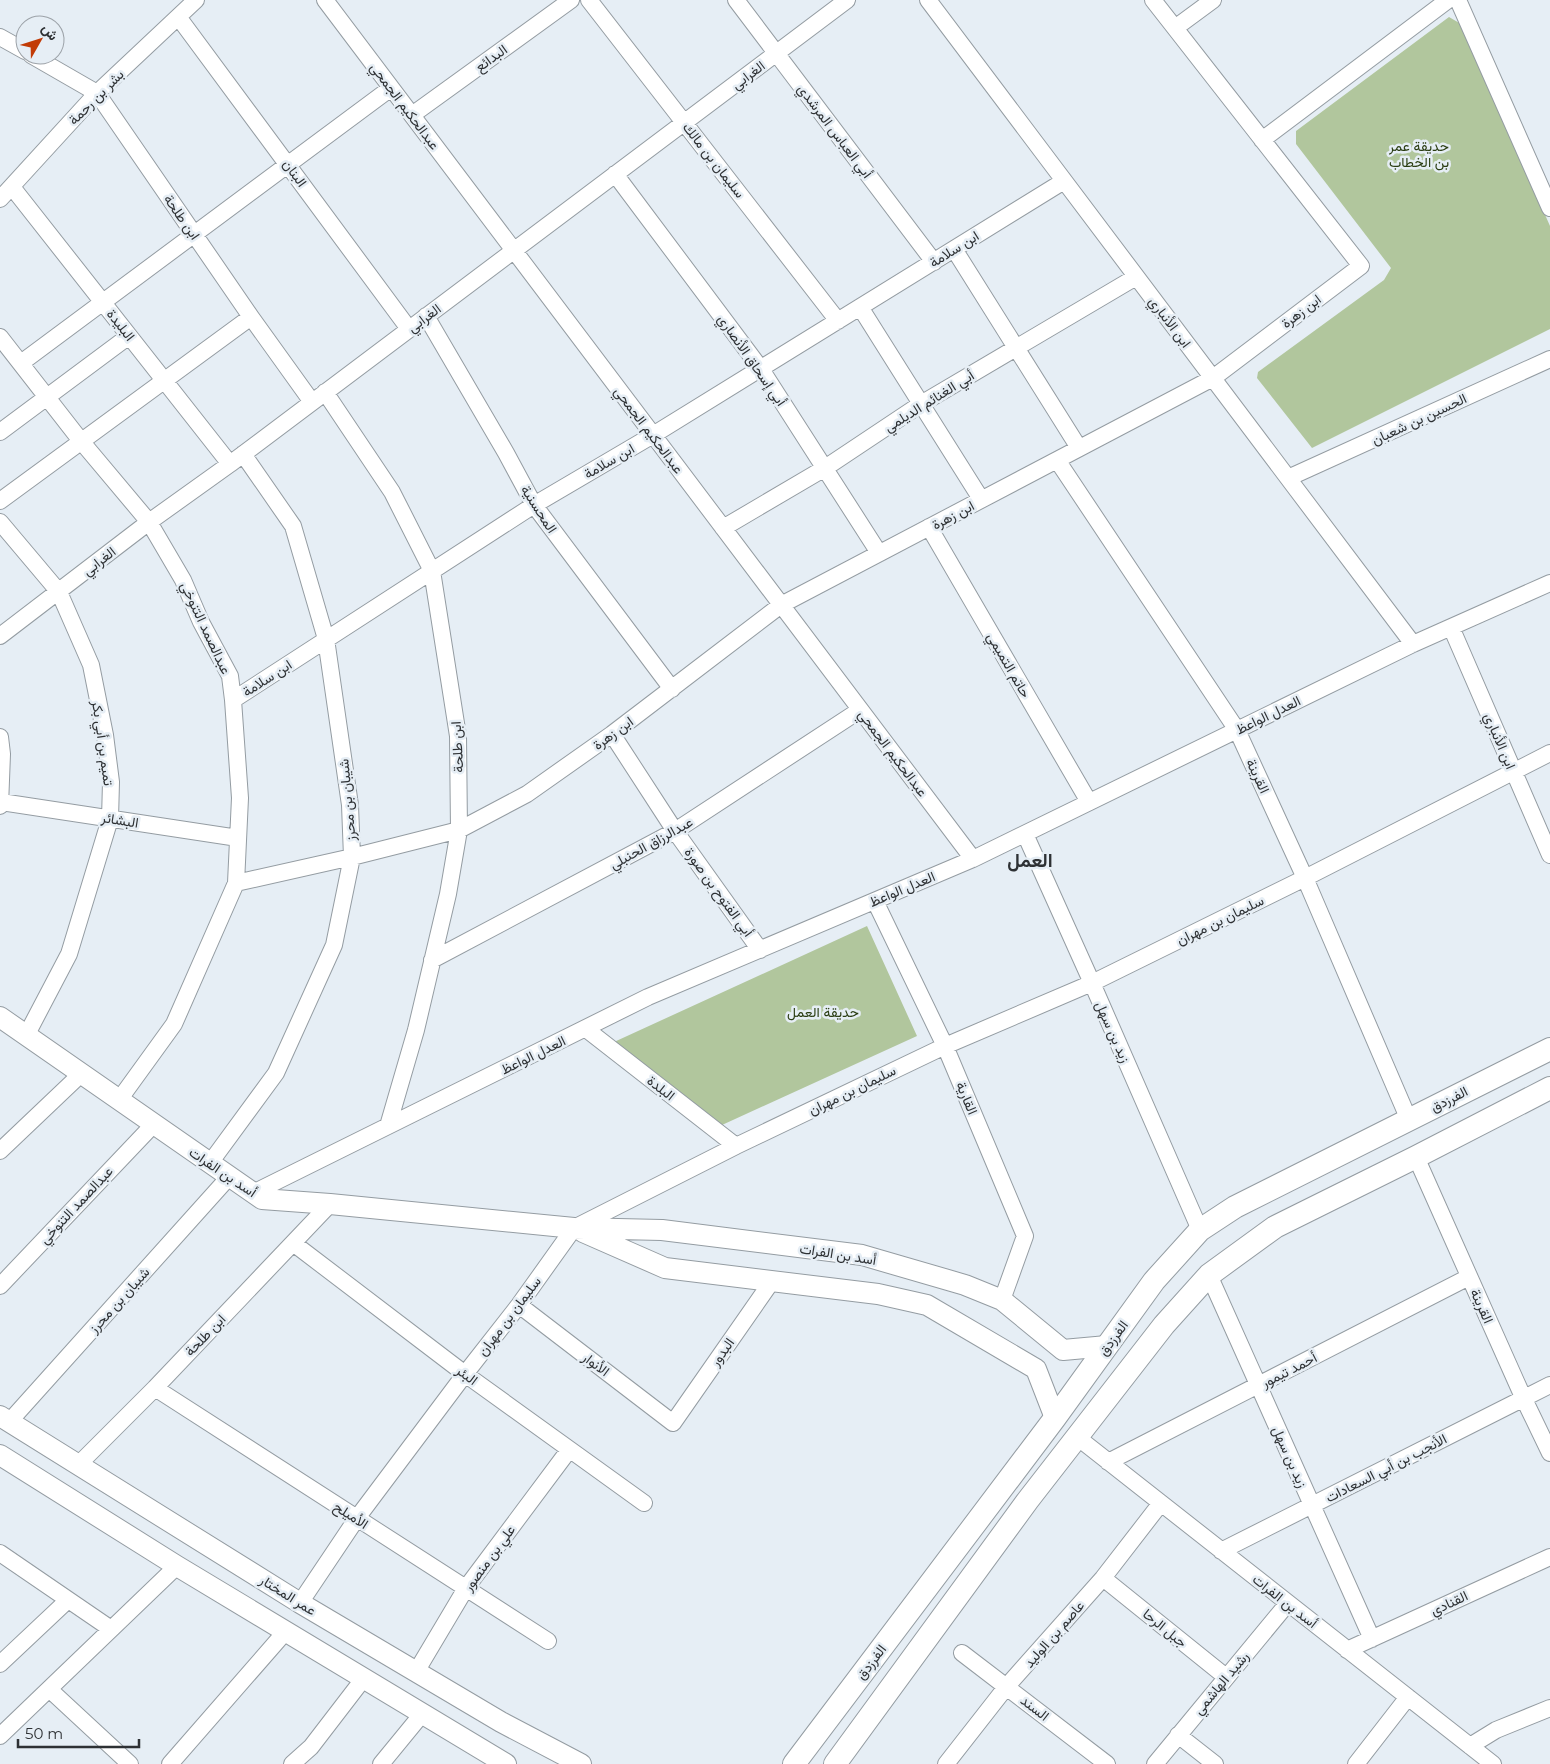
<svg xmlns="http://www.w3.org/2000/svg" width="1550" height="1764" font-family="Montserrat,Vazirmatn,sans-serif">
	<rect width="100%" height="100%" fill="#e6eef5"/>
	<path fill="#b1c69d" d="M1449,17L1461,24L1550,226V329L1312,448L1257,378L1258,372L1384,280L1391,268L1296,144V131Z
		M867,926L917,1036L722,1125L614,1042Z"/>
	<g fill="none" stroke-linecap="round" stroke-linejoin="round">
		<defs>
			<path id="minor" d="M325,0L973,859
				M589,0L838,321
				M736,0L934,262
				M928,0L1413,644
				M1458,0L1550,208
				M179,18L409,329
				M1175,28L1213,0
				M0,37L25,51
				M31,55L97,93L251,317L312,402
				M412,115L571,0
				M1262,140L1448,0
				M615,174L761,369L879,553
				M12,187L230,464
				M0,199L97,93L196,0
				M954,249L1079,448
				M860,307L981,499
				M426,316L506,453L534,505L672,689
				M0,337L81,441L149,522L183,580L201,622L230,676L233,700L240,798L236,883L174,1024L119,1100
				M21,363L391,88
				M325,392L392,492L432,571L458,736L459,830L448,894L416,1030L388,1126
				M0,432L129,336
				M1057,460L1237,730L1305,878L1409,1120
				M1288,478L1550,359
				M0,501L251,317
				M0,522L59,592L91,665L105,735L111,782L110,819L69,954L26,1036
				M929,527L1089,802
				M723,528L825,468L921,404L1136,277
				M1451,627L1550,855
				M0,636L149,522L230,464L847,0
				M233,700L534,505L653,435L1064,181
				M612,734L675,831L760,950
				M0,737L2,754L0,806
				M1,802L238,838
				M1025,834L1092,983L1200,1230
				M236,883L352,857L459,830L527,794L612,734L781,605L1213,378L1361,266L1153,0
				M875,901L945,1046L1025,1236L1002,1300
				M432,960L675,831L860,710
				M586,1029L736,1146
				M0,1151L81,1074
				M1416,1157L1523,1397L1550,1453
				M210,1163L276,1073L334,945L352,857L350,805L326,639L293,526L243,454
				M253,1193L648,997L973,859L1413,644L1550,583
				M293,1243L465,1374L644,1503
				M1209,1275L1372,1639
				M0,1286L153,1125
				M519,1305L673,1423L772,1281
				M155,1388L548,1641
				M9,1422L229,1177
				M1077,1437L1493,1764
				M1108,1462L1469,1277
				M78,1465L155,1388L330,1204
				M1221,1551L1550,1385
				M0,1553L111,1629
				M1103,1578L1226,1677
				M300,1603L357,1518L465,1374L519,1305L574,1228L736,1146L945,1046L1092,983L1305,878L1550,753
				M1347,1650L1550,1557
				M962,1653L1107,1764
				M0,1664L68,1600
				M416,1672L466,1588L569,1450
				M49,1689L130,1764
				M1178,1735L1215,1764
				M0,1736L177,1566
				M1470,1746L1496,1730L1550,1708
				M170,1764L286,1631
				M292,1764L311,1747L364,1678
				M381,1764L422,1714
				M946,1764L1007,1686L1103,1578L1161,1503
				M1155,1764L1288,1603
				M1356,1764L1408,1697"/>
			<path id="tertiary" d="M0,1017L262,1199L330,1204L574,1228L662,1230L862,1255L965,1285L1002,1300L1063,1350L1107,1346
				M583,1232L665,1268L878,1294L927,1305L1036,1369L1055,1418
				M0,1416L300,1603L501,1722L581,1764
				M0,1455L177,1566L506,1764"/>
			<path id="secondary" d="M794,1764L1055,1418L1154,1281L1200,1230L1235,1207L1550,1049
				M835,1764L1028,1500L1164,1325L1209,1275L1275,1227L1416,1157L1550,1088"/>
		</defs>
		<use href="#minor" stroke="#949ca2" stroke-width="18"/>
		<use href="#tertiary" stroke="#949ca2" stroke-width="22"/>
		<use href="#secondary" stroke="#949ca2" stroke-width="24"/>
		<use href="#minor" stroke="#fff" stroke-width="16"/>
		<use href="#tertiary" stroke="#fff" stroke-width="20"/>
		<use href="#secondary" stroke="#fff" stroke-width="22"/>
	</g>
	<g text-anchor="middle" stroke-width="5" stroke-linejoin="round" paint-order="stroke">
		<g font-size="14" fill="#2e3134" stroke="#e6eef5">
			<text transform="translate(491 58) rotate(-36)" y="5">البدائع</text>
			<text transform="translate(748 75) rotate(-37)" y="5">الغرابي</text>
			<text transform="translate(96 97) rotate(-45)" y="5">بشر بن رحمة</text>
			<text transform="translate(405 106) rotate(53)" y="5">عبدالحكيم الجمحي</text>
			<text transform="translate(835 131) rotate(53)" y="5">أبي العباس المرشدي</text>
			<text transform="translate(714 160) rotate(52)" y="5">سليمان بن مالك</text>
			<text transform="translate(295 173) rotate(54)" y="5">البنان</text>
			<text transform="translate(182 217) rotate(55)" y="5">ابن طلحة</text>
			<text transform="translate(954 249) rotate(-32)" y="5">ابن سلامة</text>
			<text transform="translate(1301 311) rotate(-37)" y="5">ابن زهرة</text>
			<text transform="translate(424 318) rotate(-37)" y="5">الغرابي</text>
			<text transform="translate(1170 322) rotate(53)" y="5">ابن الأنباري</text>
			<text transform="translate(121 325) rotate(52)" y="5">البليدة</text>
			<text transform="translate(752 360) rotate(55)" y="5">أبي إسحاق الأنصاري</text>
			<text transform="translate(929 401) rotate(-32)" y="5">أبي الغنائم الديلمي</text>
			<text transform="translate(1419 419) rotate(-25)" y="5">الحسين بن شعبان</text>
			<text transform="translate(649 430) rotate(53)" y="5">عبدالحكيم الجمحي</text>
			<text transform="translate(609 461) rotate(-30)" y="5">ابن سلامة</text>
			<text transform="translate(539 509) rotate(57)" y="5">المحسنية</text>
			<text transform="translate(953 515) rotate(-28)" y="5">ابن زهرة</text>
			<text transform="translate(99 561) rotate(-38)" y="5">الغرابي</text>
			<text transform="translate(206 628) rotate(65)" y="5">عبدالصمد التنوخي</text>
			<text transform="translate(1009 665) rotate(60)" y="5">حاتم التميمي</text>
			<text transform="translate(267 678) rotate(-33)" y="5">ابن سلامة</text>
			<text transform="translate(1268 715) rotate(-26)" y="5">العدل الواعظ</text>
			<text transform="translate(613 733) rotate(-36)" y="5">ابن زهرة</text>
			<text transform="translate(1500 741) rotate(67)" y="5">ابن الأنباري</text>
			<text transform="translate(103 743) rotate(82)" y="5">تميم بن أبي بكر</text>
			<text transform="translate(457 747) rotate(-93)" y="5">ابن طلحة</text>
			<text transform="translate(893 753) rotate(53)" y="5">عبدالحكيم الجمحي</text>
			<text transform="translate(1258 776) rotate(65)" y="5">القرينة</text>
			<text transform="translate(347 800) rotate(-95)" y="5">شيبان بن محرز</text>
			<text transform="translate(120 820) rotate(9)" y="5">البشائر</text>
			<text transform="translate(651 843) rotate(-29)" y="5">عبدالرزاق الحنبلي</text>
			<text transform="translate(902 889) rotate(-23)" y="5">العدل الواعظ</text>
			<text transform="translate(719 892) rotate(54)" y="5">أبي الفتوح بن صورة</text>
			<text transform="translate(1220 920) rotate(-26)" y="5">سليمان بن مهران</text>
			<text transform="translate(1113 1032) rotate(66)" y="5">زيد بن سهل</text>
			<text transform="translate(533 1055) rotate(-26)" y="5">العدل الواعظ</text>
			<text transform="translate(661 1088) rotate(38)" y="5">البلدة</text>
			<text transform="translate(852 1090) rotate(-26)" y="5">سليمان بن مهران</text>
			<text transform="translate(967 1098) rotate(67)" y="5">القارية</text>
			<text transform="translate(1449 1099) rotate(-27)" y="5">الفرزدق</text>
			<text transform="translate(223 1172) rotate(34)" y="5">أسد بن الفرات</text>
			<text transform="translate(76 1205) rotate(-47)" y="5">عبدالصمد التنوخي</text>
			<text transform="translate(838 1254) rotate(9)" y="5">أسد بن الفرات</text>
			<text transform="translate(119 1300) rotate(-48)" y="5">شيبان بن محرز</text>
			<text transform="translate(1482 1306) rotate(66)" y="5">القرينة</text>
			<text transform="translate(509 1316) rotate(-53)" y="5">سليمان بن مهران</text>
			<text transform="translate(205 1335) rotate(-46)" y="5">ابن طلحة</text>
			<text transform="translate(1113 1338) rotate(-54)" y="5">الفرزدق</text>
			<text transform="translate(722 1352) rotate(-55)" y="5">البدور</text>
			<text transform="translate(596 1364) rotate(37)" y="5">الأنوار</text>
			<text transform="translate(1289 1370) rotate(-27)" y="5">أحمد تيمور</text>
			<text transform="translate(467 1375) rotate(37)" y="5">البئر</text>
			<text transform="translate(1290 1457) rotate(66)" y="5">زيد بن سهل</text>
			<text transform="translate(1386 1468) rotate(-27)" y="5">الأنجب بن أبي السعادات</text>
			<text transform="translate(351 1515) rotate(33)" y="5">الأميلح</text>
			<text transform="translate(489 1558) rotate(-54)" y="5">علي بن منصور</text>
			<text transform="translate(288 1595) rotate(32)" y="5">عمر المختار</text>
			<text transform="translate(1285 1601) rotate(38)" y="5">أسد بن الفرات</text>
			<text transform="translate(1449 1603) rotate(-25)" y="5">القنادي</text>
			<text transform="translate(1165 1628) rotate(39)" y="5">جبل الرحا</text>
			<text transform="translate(1054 1634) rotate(-49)" y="5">عاصم بن الوليد</text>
			<text transform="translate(871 1662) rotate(-53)" y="5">الفرزدق</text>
			<text transform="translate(1221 1683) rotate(-50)" y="5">رشيد الهاشمي</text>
			<text transform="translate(1035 1708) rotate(38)" y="5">السند</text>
		</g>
		<g font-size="14" fill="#2a3d12" stroke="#e6eef5">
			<text x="1419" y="151">حديقة عمر<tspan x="1419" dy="16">بن الخطاب</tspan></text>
			<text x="823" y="1017">حديقة العمل</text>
		</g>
		<g font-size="19" font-weight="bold" fill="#2e3134" stroke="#e6eef5">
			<text x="1030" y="867">العمل</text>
		</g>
	</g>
	<g transform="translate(40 40) rotate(51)"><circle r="24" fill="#e6eef5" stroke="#9ca2a8"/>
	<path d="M0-4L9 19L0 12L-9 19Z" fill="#c23b06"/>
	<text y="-8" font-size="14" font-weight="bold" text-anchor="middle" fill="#2e3134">ش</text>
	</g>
	<path d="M18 1739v8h121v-8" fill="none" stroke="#2e3134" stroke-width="2.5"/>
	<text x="25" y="1739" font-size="15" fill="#2e3134" stroke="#e6eef5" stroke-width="4" paint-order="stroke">50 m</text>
</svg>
